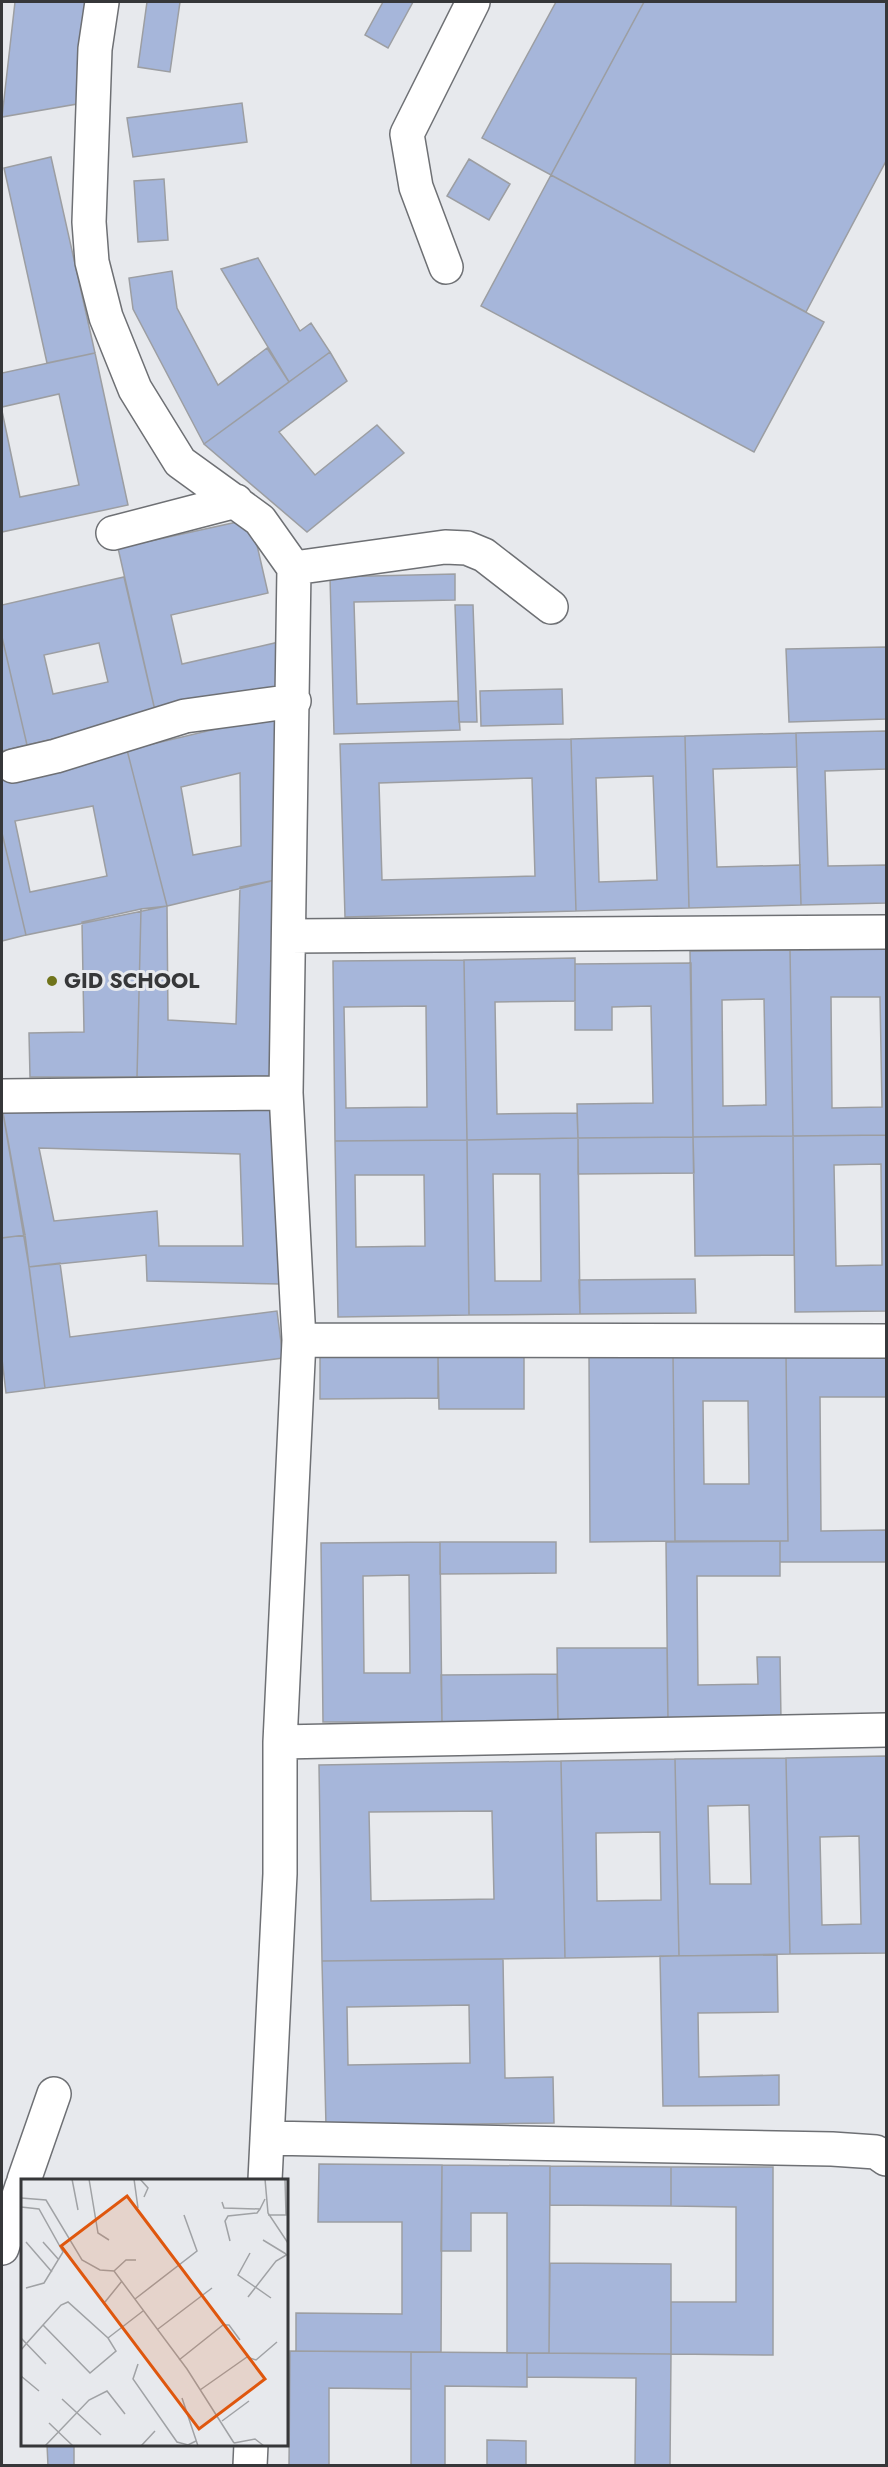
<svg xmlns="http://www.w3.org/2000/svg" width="888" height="2467" font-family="Jost,sans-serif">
	<rect width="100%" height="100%" fill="#e7e9ed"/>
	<path fill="#a6b6da" stroke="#9c9ea2" stroke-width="1.5" fill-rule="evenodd" d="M15,2H89L77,104L2,117Z
		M147,2H180L170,72L138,67Z
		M383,2H413L388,48L365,35Z
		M556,2H644L551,175L482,138Z
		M644,2H886V161L806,312L551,175Z
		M242,103L247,142L133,157L127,118Z
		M51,157L95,353L47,363L4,168Z
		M469,159L510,184L489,220L447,196Z
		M551,175L824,322L754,452L481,306Z
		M164,179L168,240L138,242L134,181Z
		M258,258L300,331L311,323L330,352L289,382L221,269Z
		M172,271L177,308L218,385L267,348L289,382L204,444L133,309L129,278Z
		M330,352L347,381L279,432L315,475L377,425L404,453L307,532L204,444Z
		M95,353L128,505L2,532V411L20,497L79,485L59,394L2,407V373Z
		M251,519L268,593L171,615L182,664L279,642L289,688L156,715L118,548Z
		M455,574V600L354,602L357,704L458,701L460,730L334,734L330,577Z
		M124,577L156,715L27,745L2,637V605ZM99,643L108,682L53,694L44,655Z
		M455,605H473L477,722H459Z
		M2,637L27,745L2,751Z
		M886,647V719L789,722L786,649Z
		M562,689L563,724L481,726L480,691Z
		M275,715L276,880L167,906L127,750ZM240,773L241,846L193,855L181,787Z
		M886,731V769L825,771L828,866L886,865V903L801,905L796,733Z
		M796,733L797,767L713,769L717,867L800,865L801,905L689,908L685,736Z
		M685,736L689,908L576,911L571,739ZM653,776L657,880L599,882L596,778Z
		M571,739L576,911L345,917L340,744ZM532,778L535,876L382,880L379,783Z
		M127,750L167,906L26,935L2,833V780ZM93,806L107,876L30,892L15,821Z
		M2,833L26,935L2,941Z
		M276,880L278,1076L137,1077L141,909L167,906L168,1020L236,1024L240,887Z
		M141,909L137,1077H30L29,1033L84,1032L82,922Z
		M886,949V1135L793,1136L790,950ZM831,997H880L882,1107L832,1108Z
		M790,950L793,1136L693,1137L690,951ZM764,999L766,1105L723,1106L722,1000Z
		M575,958V1001L495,1002L497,1114L577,1113L578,1138L467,1140L464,960Z
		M464,960L467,1140L335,1141L333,961ZM426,1006L427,1107L346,1108L344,1007Z
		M691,963L693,1137L578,1138L577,1104L653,1103L651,1006L612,1007V1030H575V964Z
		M2,1107L280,1110V1284L147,1281L146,1255L29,1267ZM39,1148L240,1154L243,1246H159L157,1211L54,1221Z
		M2,1107L25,1235L2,1238Z
		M886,1135V1311L795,1312L793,1136ZM881,1164L882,1265L836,1266L834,1165Z
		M793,1136L794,1255L695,1256L693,1137Z
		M693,1137L694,1173L578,1174V1138Z
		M578,1138L580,1314L469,1315L467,1140ZM493,1174H540L541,1281H495Z
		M467,1140L469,1315L338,1317L335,1141ZM355,1175H424L425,1246L356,1247Z
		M25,1235L45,1388L6,1393L2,1359V1238Z
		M60,1263L70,1337L277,1311L283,1358L45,1388L29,1267Z
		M695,1279L696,1313L580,1314L579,1280Z
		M786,1353L788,1541H675L673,1354ZM703,1401H748L749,1484H704Z
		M786,1353H886V1397H820L821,1531L886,1530V1562H780V1541H788Z
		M524,1354V1409H439L438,1355Z
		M589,1354H673L675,1541L590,1542Z
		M438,1355V1398L320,1399V1356Z
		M780,1541V1576H697L698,1685L758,1684L757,1657H780L781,1720H668L666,1542Z
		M440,1542L442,1722H323L321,1543ZM409,1575L410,1673H364L363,1576Z
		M440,1542H556V1573L440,1574Z
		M557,1648H667L668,1720L558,1721Z
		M557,1674L558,1721L442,1722L441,1675Z
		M886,1756V1953L790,1954L786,1758ZM859,1836L861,1924L822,1925L820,1837Z
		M786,1758L790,1954L679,1956L675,1759ZM749,1805L751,1884H710L708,1806Z
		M675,1759L679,1956L565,1958L561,1761ZM660,1832L661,1900L597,1901L596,1833Z
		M561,1761L565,1958L322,1961L319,1765ZM492,1811L494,1899L371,1901L369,1812Z
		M777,1955L778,2012L698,2013L699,2077L779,2075V2105L663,2106L660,1956Z
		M503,1959L505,2078L553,2077L554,2123L326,2126L322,1961ZM469,2005L470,2063L348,2065L347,2007Z
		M319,2164L442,2165L441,2352L296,2351V2313L402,2314V2222H318Z
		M442,2165L550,2166L549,2353H507V2213H471V2251H441Z
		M550,2166L671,2167V2206L550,2205Z
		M671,2167H773V2355L671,2354V2302H736V2207L671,2206Z
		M550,2263L671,2264V2354L549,2353Z
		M290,2351L411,2352V2389L329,2388V2466H289Z
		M411,2352L527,2353V2387L445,2386V2466H411Z
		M527,2353L671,2354L670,2466H635L636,2378L527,2377Z
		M487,2440L526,2441V2466H487Z
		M47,2444H74V2466H48Z"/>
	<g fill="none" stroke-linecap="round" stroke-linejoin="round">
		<defs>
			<path id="minor" d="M102,2L95,49L89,222L92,262L106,317L135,389L180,462L260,520L294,568L286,1093L299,1340L280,1742V1874L265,2180
				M446,267L416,187L407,134L473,2
				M113,533L236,501
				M294,568L445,547L467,548L484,555L551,607
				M13,766L56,756L185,716L294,701
				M290,936L886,932
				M2,1096L286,1093
				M299,1340L886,1341
				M280,1742L886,1730
				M267,2138L832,2149L876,2152L886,2159
				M24,2180L54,2094
				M2,2248L22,2186
				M250,2466L251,2444"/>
		</defs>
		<use href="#minor" stroke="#6e7074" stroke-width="36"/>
		<use href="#minor" stroke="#fff" stroke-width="33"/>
	</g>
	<circle fill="#70741b" stroke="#e7e9ed" stroke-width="2" cx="52" cy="981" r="6"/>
	<g text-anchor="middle" stroke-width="6" stroke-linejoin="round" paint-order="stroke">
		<g font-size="21" font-weight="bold" fill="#363739" stroke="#e7e9ed" text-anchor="start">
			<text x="64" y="988">GID SCHOOL</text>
		</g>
	</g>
	<g transform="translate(21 2179)">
		<rect width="267" height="267" fill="#e7e9ed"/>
		<path fill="none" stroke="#a0a2a5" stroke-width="1.5" d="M51,0L57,31M68,0L77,54L88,61M113,0L117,29M119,0L127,9L123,18M244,0L247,34L267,64M0,19L25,21L61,81L79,91L93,92L166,190L213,264M201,23L203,29L239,30L244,20M0,28L18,30L42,73L23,104L5,109M247,36H265L264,0M242,61L265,75M209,62L204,42L207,37L236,34L239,30M5,63L31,93M22,63L38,81M229,74L217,96L250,119M93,92L105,81H115M227,118L255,82L267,75M114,120L176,72L163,36M84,123L101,102M137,150L191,109M0,159L25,185M87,159L122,132M0,171L5,165L22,146L40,126L47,123L87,159L95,172L69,194L22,146M158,181L202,146H208L219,161M117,185L112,200L156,263L167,266L175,262M0,197L18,212M179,211L226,178L235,181L256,163M161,219L177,267M41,220L80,256M201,242L228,222M28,244L52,267M213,264L234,260L243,267M24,267L68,221L86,212L104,235M120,267L134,252"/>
		<path fill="#df570e" fill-opacity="0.15" stroke="#df570e" stroke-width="3" d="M106,17L244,200L178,250L40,67Z"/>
		<rect width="267" height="267" fill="none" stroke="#363739" stroke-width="3"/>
	</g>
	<rect width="888" height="2467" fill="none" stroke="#363739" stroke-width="6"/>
</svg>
